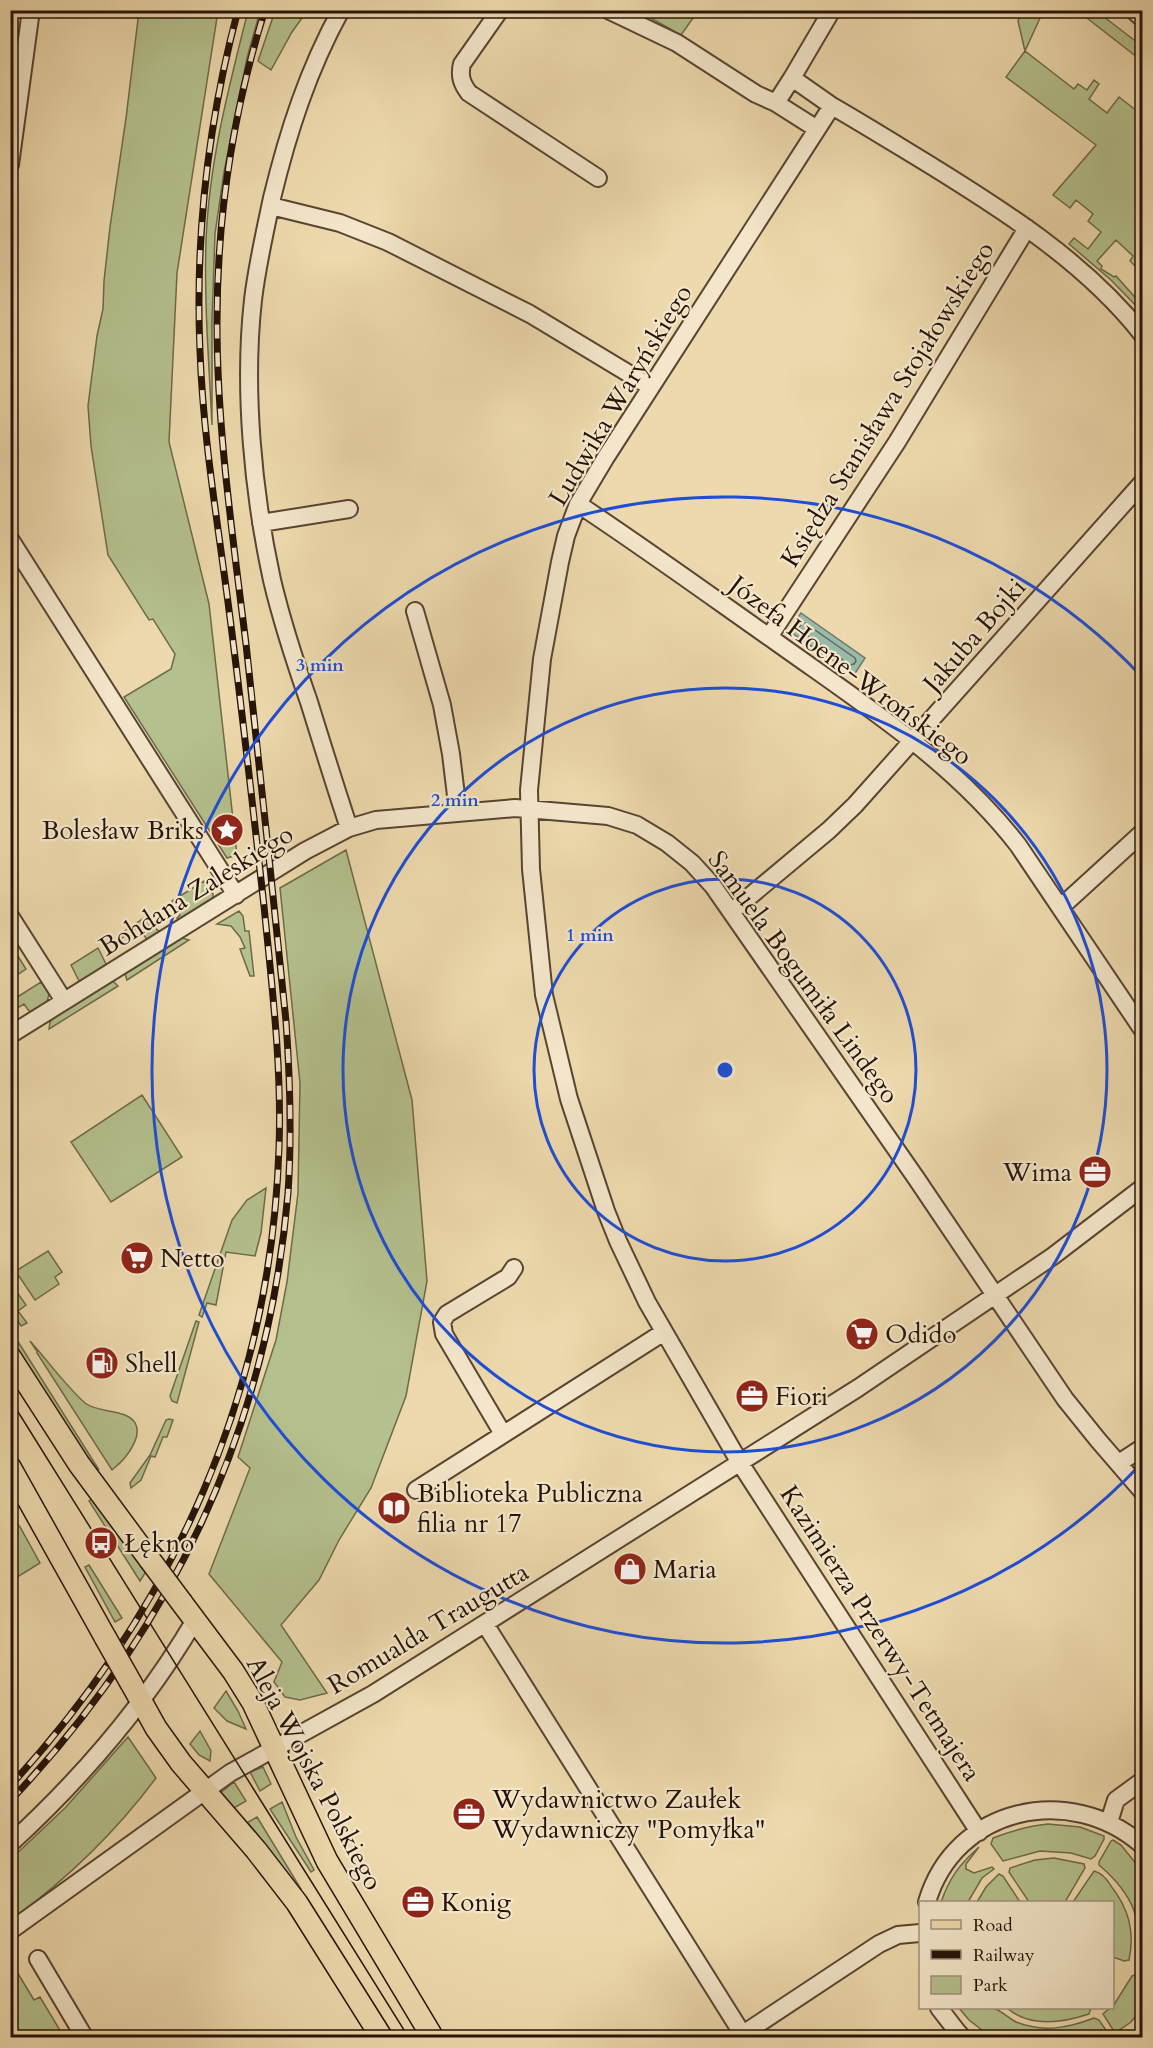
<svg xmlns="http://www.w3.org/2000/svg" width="1153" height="2048" font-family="Cardo,serif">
	<rect width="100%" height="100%" fill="#edd9ad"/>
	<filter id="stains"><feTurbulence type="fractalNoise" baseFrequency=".00333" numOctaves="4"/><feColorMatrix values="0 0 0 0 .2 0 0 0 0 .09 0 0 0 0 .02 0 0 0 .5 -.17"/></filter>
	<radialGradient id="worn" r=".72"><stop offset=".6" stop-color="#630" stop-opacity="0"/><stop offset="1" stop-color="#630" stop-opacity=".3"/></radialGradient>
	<path fill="#b4c08d" stroke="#6d6a4a" stroke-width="1.5" d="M1023,10L1029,11L1041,16L1025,51L1074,89L1078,84L1087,90L1094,80L1099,84L1089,99L1107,113L1119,97L1142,115V273L1130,261L1133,256L1116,240L1097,261L1102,266L1101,269L1114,277L1116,276L1142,305V312L1111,280L1069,244L1074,238L1088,249L1101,232L1088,221L1093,214L1076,200L1070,208L1053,195L1096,145L1006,77L1025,51L1018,21Z
		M139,11H218L177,273L169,442L209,604L237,855L227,858L124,697L171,669L175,654L153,619L149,620L108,555L91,446L88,406L97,336L103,309L104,281L110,227L126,118Z
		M248,11H260L247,58L224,172L215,234L212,321V425C209,364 204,302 206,241C209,162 229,86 248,11Z
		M275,11H307L292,32L271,70L258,61Z
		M638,11H698L681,35Z
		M1078,11H1096L1142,46V61Z
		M346,850L412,1100L427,1281L406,1396L371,1488L339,1540L319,1580L281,1625L327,1693L300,1700L285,1697L274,1682L282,1662L209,1574L250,1468L238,1457L276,1340L287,1282L298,1193L300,1083L280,888Z
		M204,881L213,894V900L179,920L177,918L180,915L172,901Z
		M239,911L243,916L245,931H249L254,976H250L240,949L245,948L240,937L231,926L217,924Z
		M147,916L157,930L162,932L148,941L138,927L122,938L120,934Z
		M182,938L189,940L127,980L125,974Z
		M11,945L26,969L11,979H10Z
		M98,948L107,966L80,983L71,965Z
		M113,981L118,986L49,1029L50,1022L54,1017Z
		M41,982L49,994L47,1002L33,1012L29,1011L24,1004L11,1012V1001Z
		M142,1095L182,1157L111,1202L71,1142Z
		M266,1188L261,1233L255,1256L226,1252L216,1305L207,1303L202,1317L199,1315L232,1220L247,1200Z
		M48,1251L62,1272L55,1277L59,1284L35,1300L19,1276L11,1281V1274Z
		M12,1285L26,1305L18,1311L27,1323L21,1326L11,1310V1286Z
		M196,1321L199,1322L177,1403L172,1401L170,1396Z
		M15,1340H17L99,1470L90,1465L13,1345Z
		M30,1341C48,1361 65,1385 85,1403C95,1411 113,1410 125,1415C153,1427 126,1459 112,1470L37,1353V1350H36Z
		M169,1419L173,1420L167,1437H163L155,1457L151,1456L141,1480L131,1488L130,1483L150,1455L166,1420Z
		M93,1498L147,1570L140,1581L89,1501Z
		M10,1515L20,1527L40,1563L11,1581Z
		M89,1565L122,1618L115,1622L85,1567Z
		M226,1691L238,1711L246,1729L227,1721L214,1708Z
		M200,1731L211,1751L210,1761L199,1755L190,1744Z
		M128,1737L156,1778C115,1833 66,1880 11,1920V1859L66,1807Z
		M263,1767L271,1784L260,1791L250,1772Z
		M234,1782L246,1801L232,1809L219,1794Z
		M282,1802L296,1837L314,1870L311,1872L270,1809Z
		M257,1817L301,1889L298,1890L245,1824Z
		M1048,1824L1080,1827L1104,1836V1839L1095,1856L1091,1859L1071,1853L1040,1851L1003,1861L991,1844L993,1838C1011,1831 1028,1826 1048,1824Z
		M1113,1840L1121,1845L1142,1871V1970L1135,1965C1146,1922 1132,1893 1099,1865V1862L1111,1841Z
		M979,1847L966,1864V1869L974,1873L992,1867L994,1869L982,1878L968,1902H941C950,1877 959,1865 979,1847Z
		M1054,1858L1084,1864L1085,1868L1065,1902H1029L1009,1872L1010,1868L1035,1860Z
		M1094,1871C1102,1873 1107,1879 1111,1886C1129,1909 1135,1932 1129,1960L1124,1961L1113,1957L1112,1902H1073Z
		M999,1874L1003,1876L1020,1902H977L986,1887Z
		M17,1972L34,2000L40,1997L64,2037H11V1976Z
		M1135,1975L1142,1978V2008L1131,2022L1115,2033L1103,2014L1110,2008H1112L1132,1976Z
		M959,2008C969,2007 982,2006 992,2008C1000,2009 1008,2018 1016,2022C1043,2033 1068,2028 1094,2018L1099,2020L1110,2036L991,2037L969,2020Z
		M1007,2008H1091L1089,2014C1062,2023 1030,2028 1007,2008Z"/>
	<path fill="#99baa8" stroke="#6b7768" stroke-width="1.5" d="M801,613L865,658L854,675L789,631Z"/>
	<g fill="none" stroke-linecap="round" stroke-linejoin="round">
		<path stroke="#606658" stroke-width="1.5" d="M802,623H805L855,658L856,661L854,664L850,665L800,631L799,627Z"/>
		<defs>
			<path id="minor" d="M341,10C308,70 288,132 272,198C265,231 257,266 253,300C243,389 253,493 272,580C282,622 295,662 309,702C322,744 335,786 349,828
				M500,10L462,64C459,76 462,84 469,93L598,178
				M608,10L677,43L756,94L776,103
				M832,10L792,78L832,106L606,457L578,504L566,536L560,562L542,659L529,790L531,869L544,995L569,1099L606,1211L618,1241L647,1302L740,1463L979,1832
				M1133,10L1142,18
				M792,78L776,103L817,129
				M832,106C865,125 897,145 930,165C1006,212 1086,263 1142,334
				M10,165L31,10
				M271,206L340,223L388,242L530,314L651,387
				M578,504C646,549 712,597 779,644C863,704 954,762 1018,845L1142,1029
				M261,523L349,509
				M10,539L236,895
				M415,611L442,705L451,754L458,812
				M769,637L897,442L1027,228
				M1061,907L1142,833
				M731,912L829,830L855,805L1142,483
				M10,916L64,1001
				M10,1035L305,851L349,828L376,820L515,808L608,816L637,825L667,843L692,863L713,886L916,1178L1065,1399L1098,1440L1142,1491
				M503,1434L444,1334L442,1322L447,1314L508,1277L514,1268
				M1119,1463L1142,1448
				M416,1490L664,1332
				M485,1624L745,2038
				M1109,1822L1116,1800L1142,1781
				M10,1844C82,1778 145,1705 195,1620
				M927,1902C955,1807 1070,1782 1142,1845
				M10,1931L230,1773L373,1694L858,1388L1053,1256L1142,1188
				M38,1959L85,2038
				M939,2008L956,2030L963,2038
				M737,2038L879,1944L898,1935L920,1933"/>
			<path id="major" d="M10,1357L79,1464L150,1560
				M10,1467L105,1637
				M182,1603L233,1671L253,1703L327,1861L433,2038
				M131,1683L156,1728L181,1763L256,1850L297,1903L382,2038"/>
		</defs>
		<use href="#minor" stroke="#584431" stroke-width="20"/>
		<use href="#major" stroke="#261308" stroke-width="24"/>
		<use href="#minor" stroke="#f3e6ca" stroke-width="16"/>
		<use href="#major" stroke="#edd9ad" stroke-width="21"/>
		<path stroke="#261308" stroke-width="1.5" d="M10,1399L409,2038"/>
		<defs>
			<path id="rail" d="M10,1786C175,1607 271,1391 279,1148C282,1067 272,987 264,906C253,808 242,709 229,610C218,524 203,438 200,351C195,236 208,122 238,10
				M10,1801C171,1631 268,1428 288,1193C292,1136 290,1078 286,1021C273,895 260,770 246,644C233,538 217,430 217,323C217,217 233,111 265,10"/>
		</defs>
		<use href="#rail" stroke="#261308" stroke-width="7"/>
		<use href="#rail" stroke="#f3e6ca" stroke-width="4.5" stroke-dasharray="14" stroke-linecap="butt"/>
		<defs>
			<path id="major-bridge" d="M150,1560L182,1603
				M105,1637L131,1683"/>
		</defs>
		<use href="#major-bridge" stroke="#261308" stroke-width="24" stroke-linecap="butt"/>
		<use href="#major-bridge" stroke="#edd9ad" stroke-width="21"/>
	</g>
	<g fill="none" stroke="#1d4ed8" stroke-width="3">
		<circle cx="725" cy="1070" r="191"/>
		<circle cx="725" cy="1070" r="382"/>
		<path d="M1141 1464A573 573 0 1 1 1141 676"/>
	</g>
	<defs>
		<symbol id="sight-disc" viewBox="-11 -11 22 22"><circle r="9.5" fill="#8f2418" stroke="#f3e6ca"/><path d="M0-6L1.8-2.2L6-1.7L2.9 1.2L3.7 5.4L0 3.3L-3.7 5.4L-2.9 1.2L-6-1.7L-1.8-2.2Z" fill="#fff"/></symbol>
		<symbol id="office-disc" viewBox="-11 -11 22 22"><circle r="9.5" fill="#8f2418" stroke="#f3e6ca"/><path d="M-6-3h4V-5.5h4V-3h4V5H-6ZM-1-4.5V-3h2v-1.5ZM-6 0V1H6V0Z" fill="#fff"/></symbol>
		<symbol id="supermarket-disc" viewBox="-11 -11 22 22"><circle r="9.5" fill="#8f2418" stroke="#f3e6ca"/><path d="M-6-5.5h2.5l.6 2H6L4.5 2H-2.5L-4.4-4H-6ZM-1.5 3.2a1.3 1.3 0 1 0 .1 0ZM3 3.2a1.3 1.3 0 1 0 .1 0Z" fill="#fff"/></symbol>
		<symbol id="fuel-disc" viewBox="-11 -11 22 22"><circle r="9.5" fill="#8f2418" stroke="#f3e6ca"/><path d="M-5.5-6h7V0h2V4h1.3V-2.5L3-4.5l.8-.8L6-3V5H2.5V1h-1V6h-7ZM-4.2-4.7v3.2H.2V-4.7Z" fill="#fff"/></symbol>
		<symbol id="library-disc" viewBox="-11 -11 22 22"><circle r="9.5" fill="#8f2418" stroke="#f3e6ca"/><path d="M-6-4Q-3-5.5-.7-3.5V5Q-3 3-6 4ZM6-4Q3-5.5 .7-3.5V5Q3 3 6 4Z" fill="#fff"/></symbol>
		<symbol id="bus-disc" viewBox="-11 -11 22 22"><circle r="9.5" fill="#8f2418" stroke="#f3e6ca"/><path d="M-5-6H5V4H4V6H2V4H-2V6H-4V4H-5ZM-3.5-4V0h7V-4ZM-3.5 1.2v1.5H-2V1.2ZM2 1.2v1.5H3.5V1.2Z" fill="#fff"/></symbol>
		<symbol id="shop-disc" viewBox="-11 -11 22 22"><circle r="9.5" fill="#8f2418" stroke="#f3e6ca"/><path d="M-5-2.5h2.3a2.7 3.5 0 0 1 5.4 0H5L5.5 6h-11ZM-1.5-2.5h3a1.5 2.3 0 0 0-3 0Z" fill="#fff"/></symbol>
	</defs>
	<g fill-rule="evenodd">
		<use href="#sight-disc" x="208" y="811" width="38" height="38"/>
		<use href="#office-disc" x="1076" y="1153" width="38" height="38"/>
		<use href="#supermarket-disc" x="118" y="1239" width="38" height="38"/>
		<use href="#supermarket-disc" x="843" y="1315" width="38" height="38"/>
		<use href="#fuel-disc" x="83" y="1344" width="38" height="38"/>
		<use href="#office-disc" x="733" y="1377" width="38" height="38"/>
		<use href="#library-disc" x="375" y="1489" width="38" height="38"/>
		<use href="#bus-disc" x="82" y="1524" width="38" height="38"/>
		<use href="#shop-disc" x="611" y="1550" width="38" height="38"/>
		<use href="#office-disc" x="450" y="1795" width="38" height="38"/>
		<use href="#office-disc" x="399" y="1883" width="38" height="38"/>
	</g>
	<g text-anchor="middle" stroke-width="4.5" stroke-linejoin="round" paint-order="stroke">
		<g font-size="26" fill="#261308" stroke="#f3e6ca">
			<text transform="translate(620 395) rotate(-59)" y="9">Ludwika Waryńskiego</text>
			<text transform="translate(887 404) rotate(-58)" y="9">Księdza Stanisława Stojałowskiego</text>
			<text transform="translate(974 635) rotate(-49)" y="9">Jakuba Bojki</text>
			<text transform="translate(851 670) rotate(37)" y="9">Józefa Hoene-Wrońskiego</text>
			<text transform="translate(196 890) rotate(-32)" y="9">Bohdana Zaleskiego</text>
			<text transform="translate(804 977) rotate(54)" y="9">Samuela Bogumiła Lindego</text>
			<text transform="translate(428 1628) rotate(-31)" y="9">Romualda Traugutta</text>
			<text transform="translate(881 1633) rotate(57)" y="9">Kazimierza Przerwy-Tetmajera</text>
			<text transform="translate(315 1773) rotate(62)" y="9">Aleja Wojska Polskiego</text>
		</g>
		<g font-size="26" fill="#261308" stroke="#f3e6ca" text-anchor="start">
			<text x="204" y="839" text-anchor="end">Bolesław Briks</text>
			<text x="1072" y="1181" text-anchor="end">Wima</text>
			<text x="160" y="1267">Netto</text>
			<text x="885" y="1343">Odido</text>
			<text x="125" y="1372">Shell</text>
			<text x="775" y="1405">Fiori</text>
			<text x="417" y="1502">Biblioteka Publiczna<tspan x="417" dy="30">filia nr 17</tspan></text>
			<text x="124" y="1552">Łękno</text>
			<text x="653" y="1578">Maria</text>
			<text x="492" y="1808">Wydawnictwo Zaułek<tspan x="492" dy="30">Wydawniczy "Pomyłka"</tspan></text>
			<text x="441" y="1911">Konig</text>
		</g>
	</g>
	<circle cx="725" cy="1070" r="9" fill="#1d4ed8" stroke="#f3e6ca" stroke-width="3"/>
	<g font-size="18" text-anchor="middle" font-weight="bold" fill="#1d4ed8" stroke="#f3e6ca" stroke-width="4.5" stroke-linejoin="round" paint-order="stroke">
		<text x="320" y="671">3 min</text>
		<text x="455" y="806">2 min</text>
		<text x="590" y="941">1 min</text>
	</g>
	<rect width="1153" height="2048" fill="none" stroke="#edd9ad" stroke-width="36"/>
	<rect x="12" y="12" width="1129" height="2024" fill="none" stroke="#261308" stroke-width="3"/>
	<rect x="18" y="18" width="1117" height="2012" fill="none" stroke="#261308" stroke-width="1.5"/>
	<rect x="919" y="1901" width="195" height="108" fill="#f3e6ca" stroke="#a1927c" stroke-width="1.5"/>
	<rect x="931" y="1920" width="30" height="9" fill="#edd9ad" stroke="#a1927c" stroke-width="1.5"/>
	<text x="973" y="1931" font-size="18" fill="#261308">Road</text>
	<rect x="931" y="1950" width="30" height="9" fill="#261308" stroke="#a1927c" stroke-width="1.5"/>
	<text x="973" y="1961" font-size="18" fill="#261308">Railway</text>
	<rect x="931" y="1976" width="30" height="18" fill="#b4c08d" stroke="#a1927c" stroke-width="1.5"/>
	<text x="973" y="1991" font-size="18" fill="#261308">Park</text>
	<rect width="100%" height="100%" filter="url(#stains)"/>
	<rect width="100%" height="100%" fill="url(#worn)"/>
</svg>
